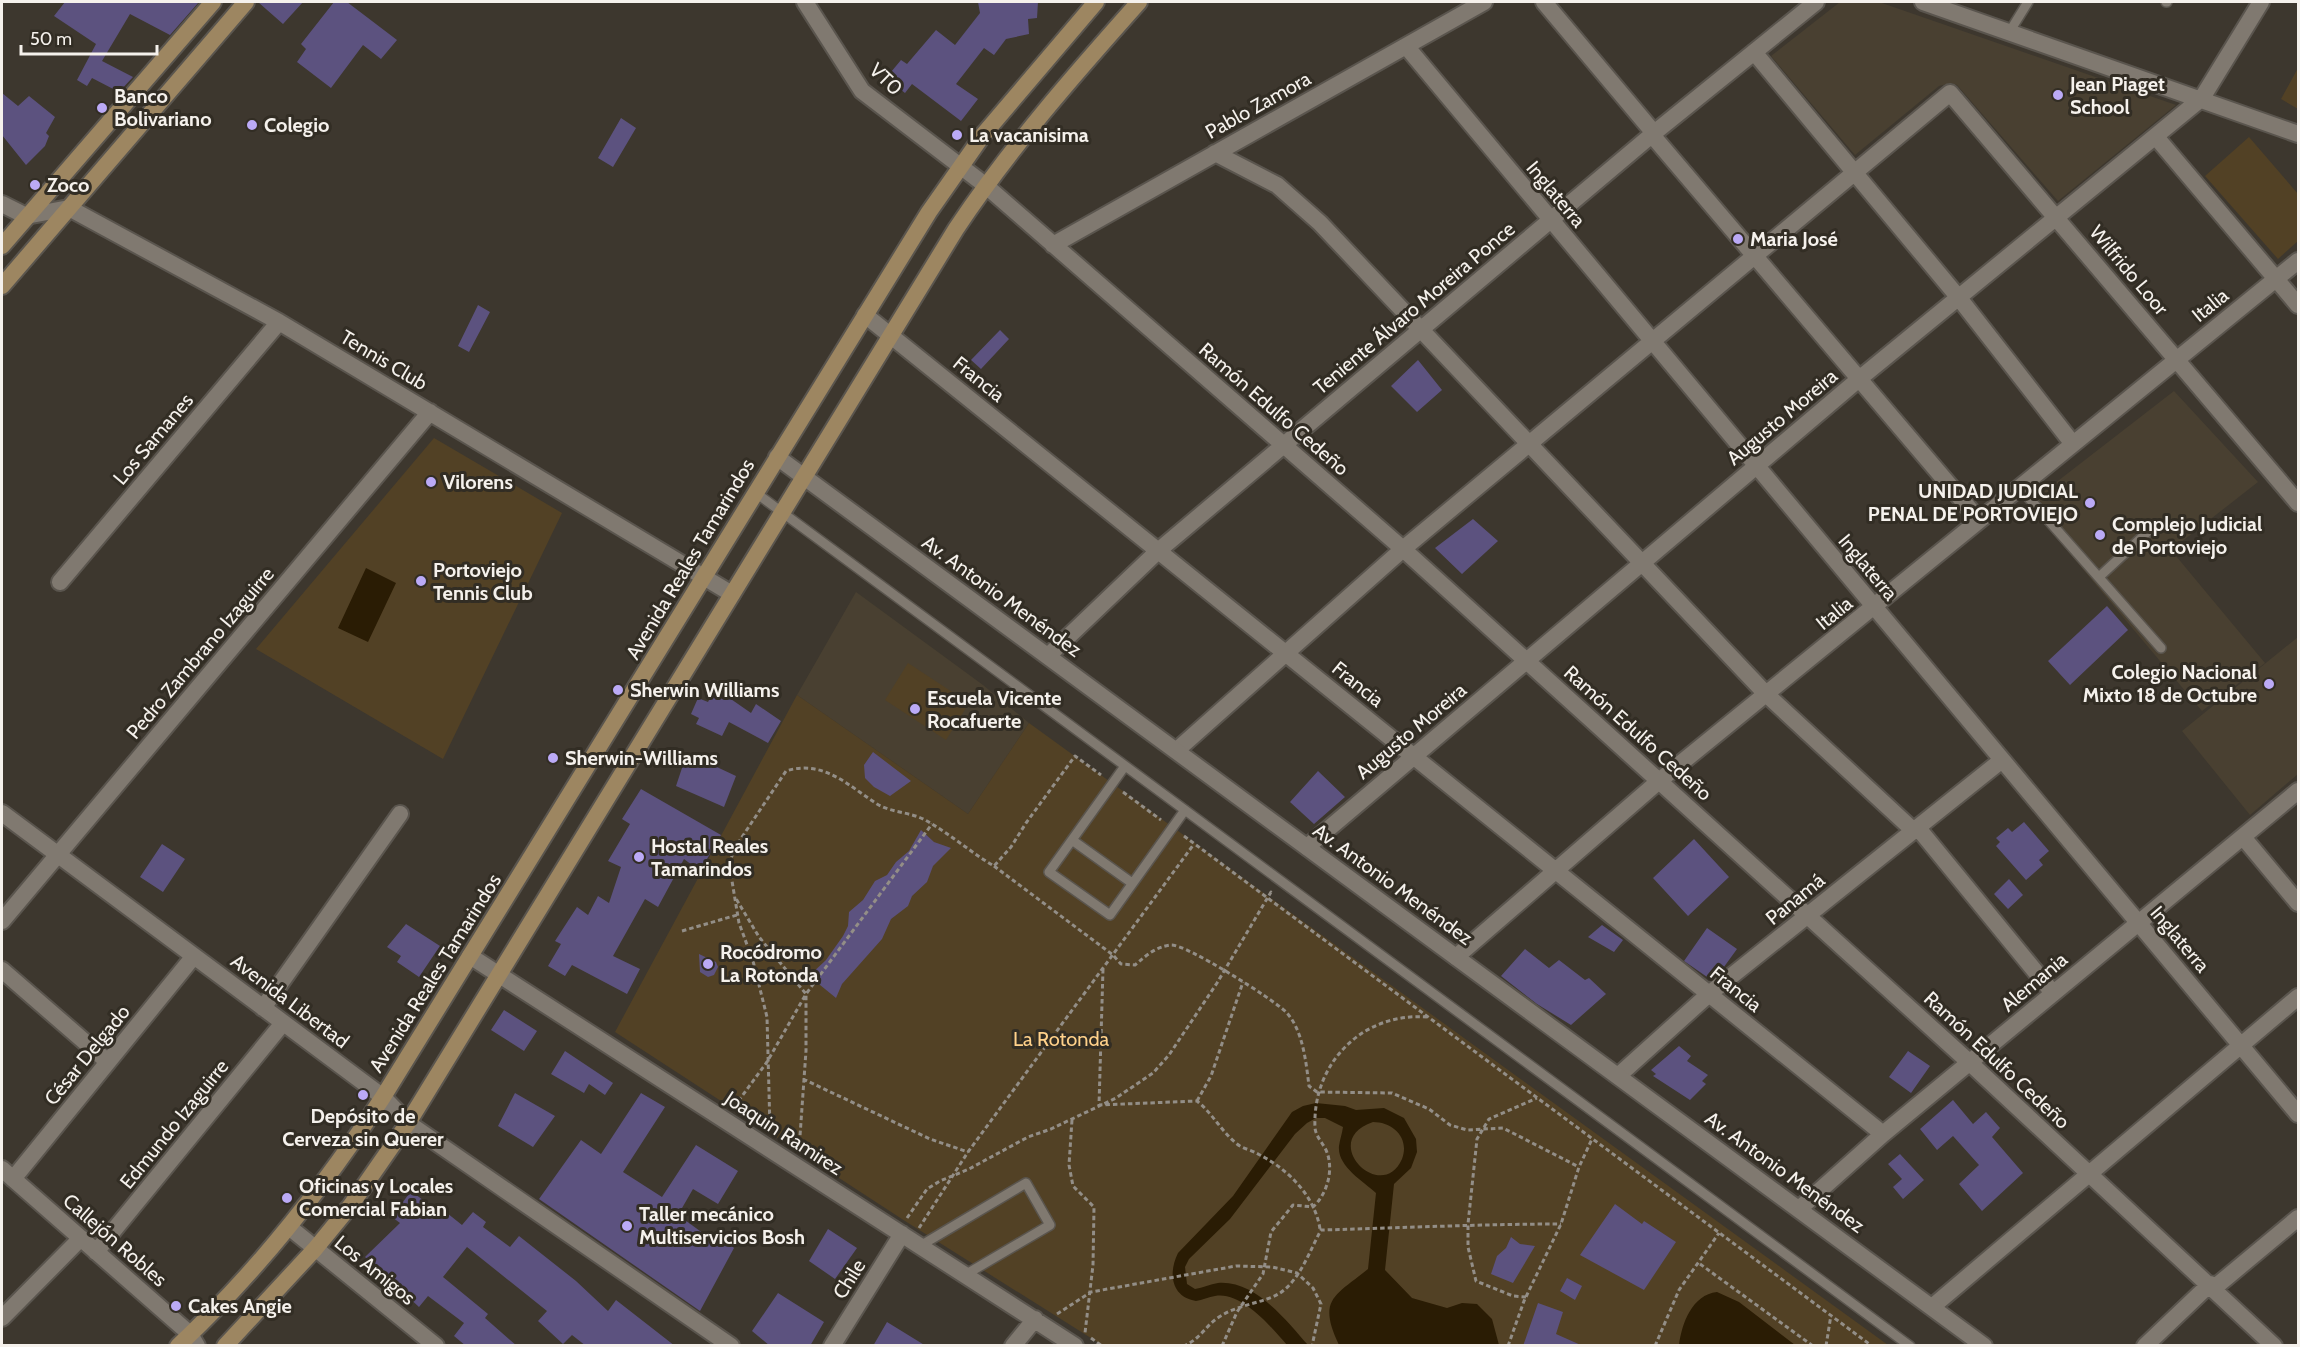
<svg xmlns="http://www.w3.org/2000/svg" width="2300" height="1347" font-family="Cabin,sans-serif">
	<rect width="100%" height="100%" fill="#3d372e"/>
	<path fill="#494031" d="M1840,2H1879L2176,105L2058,201L1957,85L1951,83L1939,86L1855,155L1771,56Z
		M2174,391L2258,482L2171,550L2265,663L2202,711L2028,504Z
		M856,592L983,685L1029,723L968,814L797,695Z
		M2298,637V774L2250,815L2182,731Z"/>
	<path fill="#524125" d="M2298,68V109L2281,99Z
		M2249,137L2298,194V241L2278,259L2205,176Z
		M434,438L562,513L443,759L256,649Z
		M908,663L969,703L946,740L885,700Z
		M797,695L968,814L1029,723L1888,1345H1102L905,1221L615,1032Z"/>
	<path fill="#2a1c04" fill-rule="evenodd" d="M366,568L396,583L368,642L338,628Z
		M1316,1103L1345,1106L1356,1110L1384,1108L1404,1118L1416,1139L1417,1152L1411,1168L1394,1184L1385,1270L1412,1298L1447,1308L1462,1303L1477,1304L1492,1319L1499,1345H1339C1317,1299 1335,1296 1368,1269L1376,1193C1363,1181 1337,1166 1339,1146C1340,1139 1342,1134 1343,1127L1325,1118H1316L1307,1123L1295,1134L1230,1219L1189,1259L1185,1267L1187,1284L1195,1289C1203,1288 1210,1284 1218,1283C1255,1280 1286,1320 1308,1345H1287C1272,1328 1242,1291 1215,1296C1209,1297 1202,1300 1196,1301C1171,1297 1168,1273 1178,1253L1233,1196L1292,1112L1303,1106ZM1373,1122C1393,1122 1410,1138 1402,1159C1382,1205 1317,1141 1373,1122Z
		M1717,1292L1739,1302L1795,1345H1679C1682,1323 1692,1295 1717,1292Z"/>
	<path fill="#5c527f" d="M65,2H199L170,35L130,14L102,61L133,77L119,92L92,78L87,86L77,80L96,44L54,16Z
		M258,2H303L283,24Z
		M334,2H347L397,40L381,59L363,45L331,88L297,62L306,49L301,44Z
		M978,2H1038L1037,18L1028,19L1029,34L1006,39L994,55L984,48L956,84L978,99L961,121L912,84L905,93L886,78L901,60L907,64L936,30L955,45L980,13Z
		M2,93L18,106L29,96L55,117L46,133L49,136L45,146L26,165L2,135Z
		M621,118L636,128L613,167L598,158Z
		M478,305L490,312L469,352L458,346Z
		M1000,330L1009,339L981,369L971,360Z
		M1418,360L1442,390L1417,412L1391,386Z
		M1473,519L1498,541L1462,574L1435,548Z
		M2107,606L2128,630L2070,685L2048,661Z
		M715,688L751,713L756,704L781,721L768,743L729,722L722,736L696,724L699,718L691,714L698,698L708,702Z
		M873,752L911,781L890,796L874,787L865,778L864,765Z
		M687,753L736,776L724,807L676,786Z
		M1318,771L1345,797L1314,824L1290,802Z
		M641,789L721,835L700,871L684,859L658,907L645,899L613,956L640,969L627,994L572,965L565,976L548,966L561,944L555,941L577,907L588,915L598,896L609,903L621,867L608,861L630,824L622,819Z
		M2024,822L2049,851L2039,860L2043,865L2026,880L1996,846L2000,842L1996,838L2008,828L2012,832Z
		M921,830L934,842L951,848L933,866L927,882L912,896L908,906L891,919L882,939L842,984L836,998L809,976L826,960L843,936L848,926L849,912L863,900L875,881L887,875L896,862L909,851Z
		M1694,839L1729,877L1688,916L1653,878Z
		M162,844L185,859L163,892L140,877Z
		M2009,879L2023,895L2008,909L1994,894Z
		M406,924L440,946L419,977L397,962L401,956L387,947Z
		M1602,925L1623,940L1614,952L1588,937Z
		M1707,928L1737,949L1721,971L1710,979L1684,961Z
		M1525,949L1549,968L1559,960L1585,980L1589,978L1606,994L1571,1025L1537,1004L1501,976Z
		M699,954L716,962L718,967L714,975L708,977L700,972Z
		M504,1010L537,1031L524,1051L491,1030Z
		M1679,1046L1691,1056L1687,1061L1708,1075L1702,1081L1706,1084L1690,1100L1653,1076L1656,1074L1651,1070Z
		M565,1051L613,1083L605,1095L589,1084L584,1093L551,1074Z
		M1908,1051L1930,1066L1911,1093L1889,1077Z
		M515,1093L555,1116L533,1147L498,1126Z
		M641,1093L665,1107L623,1172L662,1197L696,1145L738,1171L718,1204L693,1189L678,1215L711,1239L717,1232L734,1248L700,1311L539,1199L581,1140L601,1154Z
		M1953,1100L1973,1124L1986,1112L2000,1128L1992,1137L2023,1173L1982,1211L1959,1184L1979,1165L1953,1136L1937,1150L1920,1129Z
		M1900,1154L1924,1180L1903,1199L1893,1187L1902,1179L1888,1164Z
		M411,1191L444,1216L447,1213L462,1225L473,1212L486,1222L483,1227L510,1247L519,1236L576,1281L608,1311L616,1300L675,1346H586L572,1335L563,1344L538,1321L547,1311L467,1247L443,1277L488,1314L485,1318L517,1346H466L454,1336L464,1323L428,1296L419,1307L365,1257L400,1223L392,1217Z
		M1615,1204L1642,1224L1644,1221L1676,1242L1644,1290L1580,1255Z
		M828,1229L857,1248L835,1279L809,1261Z
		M1511,1237L1520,1244L1535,1246L1513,1283L1491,1274L1497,1256L1506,1248Z
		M1567,1278L1582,1286L1575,1300L1560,1291Z
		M778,1293L824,1322L810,1346H770L752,1331Z
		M1538,1303L1563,1312L1556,1334L1583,1346H1523Z
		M887,1322L926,1346H873Z"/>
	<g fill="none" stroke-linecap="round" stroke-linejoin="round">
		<defs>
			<path id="service" d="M2166,2H2167
				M2010,31L2028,2
				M2020,488L2161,648
				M756,493L1910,1346
				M2099,577L2153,527
				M1125,766L1049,872L1110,915L1185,810
				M1072,840L1132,883
				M920,1246L1026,1183L1050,1225L965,1275"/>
			<path id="minor" d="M805,2L862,91L985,185L1403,549L1969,1062L2274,1346
				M1544,2L1654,133L1652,135L1979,520
				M1923,2L2298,134
				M1406,46L2298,1114
				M1754,52L1959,298L2073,444
				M2156,137L2298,305
				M1215,153L1277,185L1320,223L1766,694L1914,831L1918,828L2053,993
				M2,204L26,216L69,208L279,322L732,594
				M1053,245L1484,2
				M865,315L1883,1134
				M60,582L279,322
				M1048,656L1158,551L1654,133L1816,2
				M1177,750L1403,549L1950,93L2298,503
				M2,813L383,1097L408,1123L731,1346
				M2243,837L2298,903
				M1307,847L1859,379L2202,98L2261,2
				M2,921L430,412
				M470,956L1075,1346
				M1456,957L1659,781L2298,261
				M2,970L108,1062
				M263,1008L400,814
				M1618,1076L1709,994L2002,760
				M2,1169L190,1334L197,1346
				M13,1179L194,956
				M1799,1209L1883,1134L2298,791
				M289,1227L436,1346
				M96,1252L283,1023
				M1932,1307L2298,997
				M2,1318L81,1238
				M832,1346L902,1234
				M1013,1346L1035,1319
				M2145,1346L2210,1284L2214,1288L2298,1218"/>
			<path id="tertiary" d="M777,457L1984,1346"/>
			<path id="secondary" d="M2,246L213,2
				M2,286L246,2
				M178,1346C257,1272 324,1187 383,1097L929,212L983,135L1096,2
				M225,1346L315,1249L351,1205L408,1123L956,229C1010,148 1074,75 1139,2"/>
		</defs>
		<use href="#service" stroke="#5a554e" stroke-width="12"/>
		<use href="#minor" stroke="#5a554e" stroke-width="20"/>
		<use href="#tertiary" stroke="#5a554e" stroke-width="20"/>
		<use href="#secondary" stroke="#5a554e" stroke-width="20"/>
		<path stroke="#938e87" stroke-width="3" stroke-dasharray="4.5 3" stroke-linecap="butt" d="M1123,792L1161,820
			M1184,836L1872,1346
			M994,866L1113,955L1121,964L1135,965C1147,955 1155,947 1171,945C1186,944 1273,999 1286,1012C1303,1030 1306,1062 1309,1086L1317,1092L1392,1093L1429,1109L1450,1125L1467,1130L1503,1128L1579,1167
			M682,931L737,915
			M1103,969L1099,1105L1197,1101C1213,1114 1221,1131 1237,1144C1243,1149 1252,1150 1258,1154C1288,1169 1315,1196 1320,1229
			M803,1079L930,1139L968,1152
			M1197,1101L1211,1076L1243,982
			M734,1107L767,1062L806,994L759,937L735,897
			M1072,1120L1069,1165L1073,1186L1094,1207L1093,1265L1085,1333
			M770,1129L767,1017L753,961L739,923L729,863L736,846L786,771C823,759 849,786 877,804C892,813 911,812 925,820C949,833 970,852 994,866L1011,847L1026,823L1075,756L1101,775
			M799,1150L806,1051V994L932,824
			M907,1218L927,1189L940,1181L969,1169L1028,1137L1051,1129L1116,1098L1153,1073L1169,1055L1217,983L1271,892L1273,894
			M919,1228L968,1152L1194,844
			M1700,1264L1813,1346
			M1526,1297L1513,1296L1476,1281L1468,1247V1224L1477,1139L1489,1119L1537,1098
			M1057,1314L1091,1292L1236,1266L1272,1267L1297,1273L1313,1288L1321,1304L1312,1346
			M1091,1338L1102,1346
			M1183,1346C1200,1340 1205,1326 1219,1317C1239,1304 1264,1303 1280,1293C1300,1280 1310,1250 1321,1230C1401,1228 1481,1224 1561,1224
			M1222,1346L1237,1312L1263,1274L1271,1232L1293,1205L1313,1207C1328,1193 1335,1167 1325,1148C1321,1141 1316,1136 1315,1128C1312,1063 1363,1012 1427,1017
			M1508,1346L1524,1301L1561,1224L1579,1167L1592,1139
			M1655,1346L1679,1290L1719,1233
			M1826,1346L1831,1315"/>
		<use href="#service" stroke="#807970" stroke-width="9"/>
		<use href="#minor" stroke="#807970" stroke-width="16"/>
		<use href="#tertiary" stroke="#807970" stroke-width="16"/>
		<use href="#secondary" stroke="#9d8661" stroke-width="16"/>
	</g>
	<g fill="#bbaaf6" stroke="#322d24" stroke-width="2">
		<circle cx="2058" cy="95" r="6"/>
		<circle cx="102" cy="108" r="6"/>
		<circle cx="252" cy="125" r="6"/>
		<circle cx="957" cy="135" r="6"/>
		<circle cx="35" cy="185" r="6"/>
		<circle cx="1738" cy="239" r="6"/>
		<circle cx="431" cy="482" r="6"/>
		<circle cx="2090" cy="503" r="6"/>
		<circle cx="2100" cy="535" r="6"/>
		<circle cx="421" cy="581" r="6"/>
		<circle cx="2269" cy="684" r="6"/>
		<circle cx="618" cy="690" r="6"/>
		<circle cx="915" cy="709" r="6"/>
		<circle cx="553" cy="758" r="6"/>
		<circle cx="639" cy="857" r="6"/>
		<circle cx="708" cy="964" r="6"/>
		<circle cx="363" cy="1095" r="6"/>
		<circle cx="287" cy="1198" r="6"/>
		<circle cx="627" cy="1226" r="6"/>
		<circle cx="176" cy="1306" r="6"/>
	</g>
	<g text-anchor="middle" stroke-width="6" stroke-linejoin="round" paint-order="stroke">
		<g font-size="20" fill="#f5f1ec" stroke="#322d24">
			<text transform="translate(886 79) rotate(44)" y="7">VT0</text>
			<text transform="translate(1258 105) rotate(-29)" y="7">Pablo Zamora</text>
			<text transform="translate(1556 194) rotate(50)" y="7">Inglaterra</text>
			<text transform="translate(2129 270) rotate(50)" y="7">Wilfrido Loor</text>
			<text transform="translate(2210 305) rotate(-39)" y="7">Italia</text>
			<text transform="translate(1414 308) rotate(-40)" y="7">Teniente Álvaro Moreira Ponce</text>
			<text transform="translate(384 360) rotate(31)" y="7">Tennis Club</text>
			<text transform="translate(979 379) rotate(39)" y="7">Francia</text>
			<text transform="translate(1274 409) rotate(41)" y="7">Ramón Edulfo Cedeño</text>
			<text transform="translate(1782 417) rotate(-40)" y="7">Augusto Moreira</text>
			<text transform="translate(153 439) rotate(-50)" y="7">Los Samanes</text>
			<text transform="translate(690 559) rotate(-59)" y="7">Avenida Reales Tamarindos</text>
			<text transform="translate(1868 567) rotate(50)" y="7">Inglaterra</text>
			<text transform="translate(1002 596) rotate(36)" y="7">Av. Antonio Menéndez</text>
			<text transform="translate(1834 613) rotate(-39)" y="7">Italia</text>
			<text transform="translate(200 653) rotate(-50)" y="7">Pedro Zambrano Izaguirre</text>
			<text transform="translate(1358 684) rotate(39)" y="7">Francia</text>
			<text transform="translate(1411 731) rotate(-40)" y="7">Augusto Moreira</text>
			<text transform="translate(1638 733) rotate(42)" y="7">Ramón Edulfo Cedeño</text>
			<text transform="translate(1393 884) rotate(36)" y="7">Av. Antonio Menéndez</text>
			<text transform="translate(1795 899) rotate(-39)" y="7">Panamá</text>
			<text transform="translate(2180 939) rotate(50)" y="7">Inglaterra</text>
			<text transform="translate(435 973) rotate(-58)" y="7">Avenida Reales Tamarindos</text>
			<text transform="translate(2034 982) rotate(-40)" y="7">Alemania</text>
			<text transform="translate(1736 989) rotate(39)" y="7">Francia</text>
			<text transform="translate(290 1001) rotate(37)" y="7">Avenida Libertad</text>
			<text transform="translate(87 1055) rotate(-51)" y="7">César Delgado</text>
			<text transform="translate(1997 1060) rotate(43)" y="7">Ramón Edulfo Cedeño</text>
			<text transform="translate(174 1124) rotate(-51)" y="7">Edmundo Izaguirre</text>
			<text transform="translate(784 1133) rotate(33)" y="7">Joaquin Ramirez</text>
			<text transform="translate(1785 1172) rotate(36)" y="7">Av. Antonio Menéndez</text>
			<text transform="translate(115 1240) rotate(41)" y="7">Callejón Robles</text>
			<text transform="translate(375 1270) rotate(39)" y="7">Los Amigos</text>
			<text transform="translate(849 1279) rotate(-58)" y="7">Chile</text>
		</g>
		<g font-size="20" font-weight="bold" fill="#f5f1ec" stroke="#322d24" text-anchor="start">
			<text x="2070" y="91">Jean Piaget<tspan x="2070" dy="23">School</tspan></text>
			<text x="114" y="103">Banco<tspan x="114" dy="23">Bolivariano</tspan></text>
			<text x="264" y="132">Colegio</text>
			<text x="969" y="142">La vacanisima</text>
			<text x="47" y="192">Zoco</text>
			<text x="1750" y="246">Maria José</text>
			<text x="443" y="489">Vilorens</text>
			<text x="2078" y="498" text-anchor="end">UNIDAD JUDICIAL<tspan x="2078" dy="23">PENAL DE PORTOVIEJO</tspan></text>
			<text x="2112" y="531">Complejo Judicial<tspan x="2112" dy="23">de Portoviejo</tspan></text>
			<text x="433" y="577">Portoviejo<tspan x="433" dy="23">Tennis Club</tspan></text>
			<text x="2257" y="679" text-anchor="end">Colegio Nacional<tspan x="2257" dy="23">Mixto 18 de Octubre</tspan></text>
			<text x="630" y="697">Sherwin Williams</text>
			<text x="927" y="705">Escuela Vicente<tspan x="927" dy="23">Rocafuerte</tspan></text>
			<text x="565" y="765">Sherwin-Williams</text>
			<text x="651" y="853">Hostal Reales<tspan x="651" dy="23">Tamarindos</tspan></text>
			<text x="720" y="959">Rocódromo<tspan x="720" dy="23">La Rotonda</tspan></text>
			<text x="363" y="1123" text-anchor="middle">Depósito de<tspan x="363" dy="23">Cerveza sin Querer</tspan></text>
			<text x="299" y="1193">Oficinas y Locales<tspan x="299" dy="23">Comercial Fabian</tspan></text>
			<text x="639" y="1221">Taller mecánico<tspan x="639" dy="23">Multiservicios Bosh</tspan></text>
			<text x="188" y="1313">Cakes Angie</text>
		</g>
		<g font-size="20" fill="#ffd18a" stroke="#322d24">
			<text x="1061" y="1046">La Rotonda</text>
		</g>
	</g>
	<rect width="2300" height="1347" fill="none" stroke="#f5f1ec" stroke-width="6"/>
	<path d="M21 45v9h136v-9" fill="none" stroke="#f5f1ec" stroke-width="3"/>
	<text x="30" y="45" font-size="18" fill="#f5f1ec" stroke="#322d24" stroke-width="4.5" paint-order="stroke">50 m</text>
</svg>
